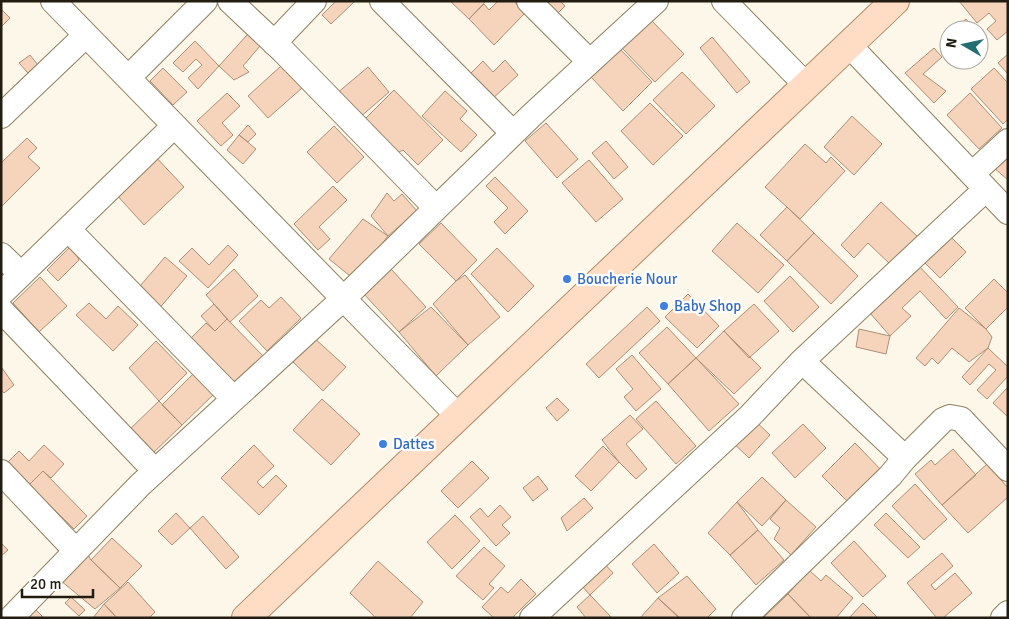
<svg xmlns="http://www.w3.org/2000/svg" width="1009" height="619" font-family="Signika,sans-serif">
	<rect width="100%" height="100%" fill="#fdf7e9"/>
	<path fill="#f5d4bb" stroke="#ad8f77" d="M336,1H355L331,24L322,15Z
		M450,1H486L469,19Z
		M498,1H514L525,13L494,45L469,19L484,4L489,10Z
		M542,1H560L565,6L556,15Z
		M959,1H1008V31L997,40L987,29L996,21L989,13L977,23Z
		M1,9L10,18L1,27Z
		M966,19L975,30H953Z
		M651,20L684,54L655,82L622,48Z
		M248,34L260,46L243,66L249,72L234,80L219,66Z
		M712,37L750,82L737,93L700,48Z
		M195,41L219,66L198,89L188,78L202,65L196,59L183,72L173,63Z
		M934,48L942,57L923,74L946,91L934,103L905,73Z
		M620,49L652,82L623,111L591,77Z
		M1008,54V74L998,63Z
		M30,55L38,65L28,73L19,63Z
		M505,60L518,75L490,101L467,77L483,61L493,72Z
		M282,65L302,88L268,118L248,96Z
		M368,67L389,92L358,119L336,94Z
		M163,68L187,92L173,105L150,81Z
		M994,68L1008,83V119L1003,124L971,89Z
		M682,72L715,106L686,134L653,100Z
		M394,90L443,140L418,165L403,150L395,154L363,121Z
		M445,91L467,111L460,119L477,135L461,152L422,116Z
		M227,93L240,106L222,123L233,135L221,146L197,121Z
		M970,93L1002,128L979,149L947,115Z
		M650,103L683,136L653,165L621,131Z
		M852,116L882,144L854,175L824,147Z
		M546,123L578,159L557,178L525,141Z
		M248,125L256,134L248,142L239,135Z
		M334,126L364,157L337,183L307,152Z
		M239,135L256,149L243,164L227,150Z
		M27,138L37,148L28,157L40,168L1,207V163Z
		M606,141L628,167L614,179L592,153Z
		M805,144L826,163L831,157L845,171L800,219L765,187Z
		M1008,144V180L987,162Z
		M153,154L184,187L144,225L114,192Z
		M589,160L623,199L596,222L562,183Z
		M495,177L528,211L505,234L494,222L508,208L486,186Z
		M333,186L347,200L319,227L330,239L318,250L294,224Z
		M387,193L394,201L402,194L417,211L388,236L371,216Z
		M881,202L919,238L892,266L868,243L854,258L841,245Z
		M787,207L814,233L787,261L760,235Z
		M363,219L388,236L355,280L329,259Z
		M441,223L477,260L456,281L419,244Z
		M737,223L784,265L758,293L712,251Z
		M814,233L858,276L831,304L787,261Z
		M947,233L966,252L940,278L921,259Z
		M72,245L79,260L58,281L47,270Z
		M228,245L238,255L208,288L179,261L192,248L209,265Z
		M497,248L534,286L508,312L471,274Z
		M165,257L187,276L157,311L147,302L152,297L140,286Z
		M918,265L958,307L946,319L920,291L902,308L911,316L890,336L870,313Z
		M234,269L258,296L230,322L206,295Z
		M391,269L426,307L399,332L364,294Z
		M465,275L500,317L468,345L433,304L456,281Z
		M790,276L819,307L793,332L764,301Z
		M40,277L67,306L39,332L13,303Z
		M994,279L1008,293V307L986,329L965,308Z
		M688,294L719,326L697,348L665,317Z
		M281,297L301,318L267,351L239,321L261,300L269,308Z
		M89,303L106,319L118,306L138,325L113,351L76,315Z
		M214,304L227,319L215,331L201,316Z
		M754,304L779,331L749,358L724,331Z
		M431,307L468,345L436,376L399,332Z
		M647,307L660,321L599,378L586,364Z
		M959,308L986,329L992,337L988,348L969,362L952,348L938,364L932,358L925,366L916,358Z
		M227,319L264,357L235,387L189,340L206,323L215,331Z
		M667,327L696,358L668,384L639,353Z
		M859,329L890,336L886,354L856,347Z
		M724,331L761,368L734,394L696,358Z
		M312,336L346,367L323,391L290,359Z
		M156,341L187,373L159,401L129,368Z
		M988,348L1008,367V376L987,399L977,390L996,370L989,364L970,385L962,377Z
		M632,355L661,389L636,411L624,397L633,389L616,369Z
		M696,358L739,404L709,431L668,384Z
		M2,368L14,385L4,393L1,390Z
		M193,374L213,395L182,425L162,405Z
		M1008,387V417L993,403Z
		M557,398L569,410L557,421L546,408Z
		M322,399L360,434L331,465L293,430Z
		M159,401L182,425L150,456L127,432Z
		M656,401L696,446L676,464L636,419Z
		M630,415L643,429L626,444L647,469L636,479L619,462L602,440Z
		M750,416L770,435L749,458L728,438Z
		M803,424L826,448L795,478L772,453Z
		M855,443L885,474L852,506L822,476Z
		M44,445L64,464L51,478L43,471L29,485L7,463L19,451L29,461Z
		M254,445L274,466L257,482L263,488L276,475L287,486L259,515L221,478Z
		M603,446L619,462L591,491L575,476Z
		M953,449L976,475L942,505L915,474L931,460L935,465Z
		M472,461L489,478L458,508L441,491Z
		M987,464L1008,488V497L968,533L942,505Z
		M43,471L87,516L74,529L29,485Z
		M538,476L548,489L533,501L523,488Z
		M762,477L786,500L762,526L737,502Z
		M915,484L947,519L924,540L892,506Z
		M584,498L593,508L567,531L561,518Z
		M786,500L816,527L791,555L774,539L780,528L770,519Z
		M737,502L758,530L730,555L708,533Z
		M500,505L511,517L502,525L510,533L496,546L470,517L480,508L488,517Z
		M176,513L190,528L172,545L158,531Z
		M886,513L920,547L908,558L874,525Z
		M455,515L480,541L452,569L427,542Z
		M203,516L239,557L226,569L190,528Z
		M758,530L784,560L756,585L730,555Z
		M112,538L142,566L120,588L91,560Z
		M854,541L886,576L863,597L831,563Z
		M1,543L8,550L1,556Z
		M654,544L679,573L657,593L632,564Z
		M484,547L505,566L489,584L494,588L483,600L456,576Z
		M87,553L91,560L120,588L95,609L60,580Z
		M942,553L953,566L931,585L935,590L955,573L972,593L943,618H937L907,583Z
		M378,561L423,602L410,618H376L350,593Z
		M603,562L613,573L590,595L580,584Z
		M809,570L821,581L826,575L853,598L836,618H811L788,594Z
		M687,576L716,609L707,618H679L658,598Z
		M521,579L536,594L512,618H494L482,607L501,587L508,593Z
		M128,582L155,612L149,618H117L104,604Z
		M788,594L811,618H763Z
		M590,595L612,618H586L577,607Z
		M71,597L85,610L79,616L65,603Z
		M658,598L679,617L678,618H640Z
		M863,603L878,618H849Z
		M104,604L117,618H93Z
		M33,607L44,618H22Z"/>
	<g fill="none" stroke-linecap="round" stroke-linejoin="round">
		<defs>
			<path id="street" d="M53,1L458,416
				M230,1L283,51L436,208
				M382,1L513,133
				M529,1L589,61
				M724,1L806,85
				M274,43L314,1
				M849,45L1008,212
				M128,78L205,1
				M1,116L86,35
				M972,174L1008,141
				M68,229L234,399
				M1,255L21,274
				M1,294L174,126
				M1,310L155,471
				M905,458L943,420L950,417L961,419L1008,469
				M1,472L76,551
				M11,618L140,485L343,299L533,114L656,1
				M532,618L750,416L802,361L986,189
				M744,618L890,476L905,458L802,361
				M1003,618L1008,613"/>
			<path id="primary" d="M246,618L895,1"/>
		</defs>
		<use href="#street" stroke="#8d8060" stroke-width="26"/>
		<use href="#primary" stroke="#b08b6b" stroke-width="30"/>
		<use href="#street" stroke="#fff" stroke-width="24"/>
		<use href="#primary" stroke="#feddc4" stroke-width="28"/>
	</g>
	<g fill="#3f7fe0" stroke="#fff" stroke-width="2">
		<circle cx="567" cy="279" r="5"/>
		<circle cx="664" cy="306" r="5"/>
		<circle cx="383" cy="444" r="5"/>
	</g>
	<g text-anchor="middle" stroke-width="4.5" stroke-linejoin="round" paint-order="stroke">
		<g font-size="15" fill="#366cbe" stroke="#fff" text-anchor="start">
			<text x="577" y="284">Boucherie Nour</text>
			<text x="674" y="311">Baby Shop</text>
			<text x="393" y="449">Dattes</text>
		</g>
	</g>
	<rect width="1009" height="619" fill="none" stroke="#221d10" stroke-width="5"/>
	<g transform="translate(964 45) rotate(279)"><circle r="24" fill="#ffffff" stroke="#a7a59f"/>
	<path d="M0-4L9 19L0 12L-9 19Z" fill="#226e72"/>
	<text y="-8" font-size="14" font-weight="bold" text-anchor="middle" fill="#221d10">N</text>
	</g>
	<path d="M22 589v8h71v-8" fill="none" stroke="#221d10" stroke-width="2.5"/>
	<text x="30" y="589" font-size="15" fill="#221d10" stroke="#ffffff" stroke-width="4" paint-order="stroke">20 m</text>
</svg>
